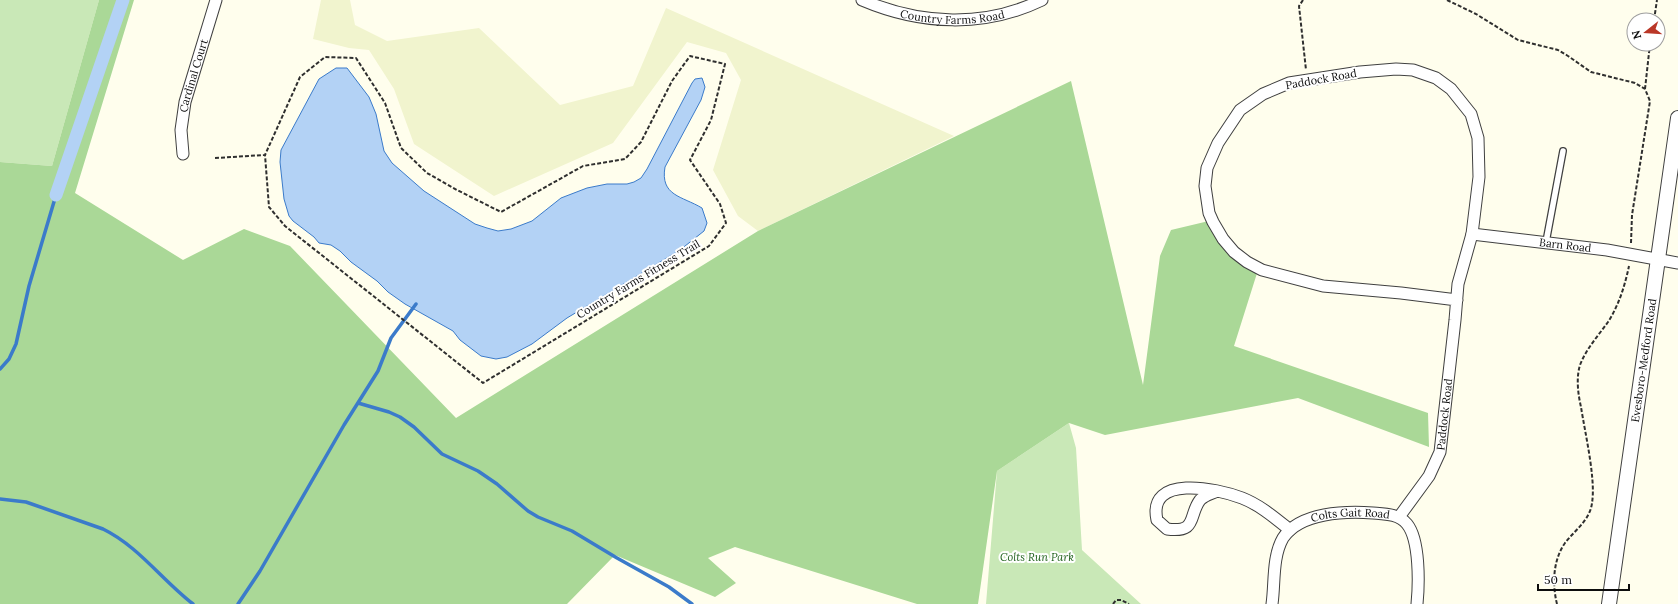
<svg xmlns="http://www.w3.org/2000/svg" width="1678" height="604" font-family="Lora,serif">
	<rect width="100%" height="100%" fill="#fffeed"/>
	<path fill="#f1f4ce" d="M321,0H350L355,25L387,41L479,28L560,105L633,86L666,8L954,136L758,231L738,216L713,170L741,80L726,53L687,42L613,143L494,196L414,144L394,89L369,50L349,48L313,39Z"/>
	<path fill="#c9e8b7" d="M0,0H99L52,166L0,162Z
		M1069,423L1076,448L1082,550L1141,604H986L997,471Z"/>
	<path fill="#aad897" d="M99,0H134L75,193L183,260L244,229L290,246L456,418L758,231L1071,81L1143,385L1160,256L1171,230L1213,220L1258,270L1234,346L1428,413L1429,447L1298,398L1105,435L1069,423L997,471L978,604H917L735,547L708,558L736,583L715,597L615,555L567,604H0V162L52,166Z"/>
	<path fill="#b3d2f5" stroke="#3b7bca" d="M336,68H347L369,97L376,114L384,151L392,163L424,191L475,224L487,228L498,231L511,229L532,221L561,198L587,188L607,184H627L634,182L641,178L647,169L692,83L695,79L702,78L705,87L701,100L665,167C660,196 682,196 702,208L707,223L704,231L680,250L567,318L532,344L507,357L496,359L481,356L460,340L453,331L405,304L388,292L377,281L351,262L340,251L331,245L319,243L314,237L293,221L289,216L284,199L280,162L281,150L319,79Z"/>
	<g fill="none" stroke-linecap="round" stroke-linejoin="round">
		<path stroke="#3b7bca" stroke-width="3.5" d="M0,369L9,359L16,344L29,286L56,195
			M358,403L389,412L400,417L414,427L442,454L478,471L497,484L528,511L538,517L572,531L617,558L669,587L692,604
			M0,499L26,502L103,529C138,546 162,580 193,604
			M238,604L260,571L344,425L378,371L391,338L416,304"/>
		<path stroke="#b3d2f5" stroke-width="13" d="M56,195L123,0"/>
		<defs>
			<path id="service" d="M1546,242L1563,151"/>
			<g id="minor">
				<path id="s1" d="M862,0C921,25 984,28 1042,0"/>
				<path id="s2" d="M183,154L181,130L185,102L216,0"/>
				<path id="s3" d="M1472,234L1607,250L1678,263"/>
				<path d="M1217,491C1211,494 1205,495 1200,500C1188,516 1198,533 1167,529L1157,520C1147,474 1216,488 1242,498C1260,505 1275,518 1290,530"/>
				<path id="s4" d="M1399,517L1429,476L1440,452L1455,320L1458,284L1472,234L1479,177L1478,138L1471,114L1451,89L1436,78L1413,70L1396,69L1360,72L1289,83L1263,94L1240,110L1218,143L1207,168L1205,186L1209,213L1213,222L1223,239L1234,252L1247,262L1262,270L1323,286L1401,293L1457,300"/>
				<path id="s5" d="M1272,604C1275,584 1272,557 1283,538C1300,512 1346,511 1373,513C1385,514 1399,514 1407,524C1420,540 1419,584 1417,604"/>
			</g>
			<g id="tertiary">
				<path id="s6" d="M1609,604L1678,118"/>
			</g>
		</defs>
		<use href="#service" stroke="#404040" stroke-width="8"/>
		<use href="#minor" stroke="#404040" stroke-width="13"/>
		<use href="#tertiary" stroke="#404040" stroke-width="16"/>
		<path stroke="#2f2f2f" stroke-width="2" stroke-dasharray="4 2" stroke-linecap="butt" d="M1303,0L1299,6L1306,70
			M1447,0L1476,14L1518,40L1558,50L1568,56L1591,72L1635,83L1645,89L1650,101L1632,215L1631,243
			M1654,20L1657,0
			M1645,89L1650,44
			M215,158L265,155L300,77L325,57L356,58L385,103L401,148L427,173L457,190L501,212L583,166L625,159L641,142L672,81L690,56L725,64L711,120L690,160L720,204L726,223L709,246L483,383L285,226L269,207L265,155
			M1113,604L1116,600H1121L1129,604
			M1557,604C1552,584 1553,560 1565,543C1575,530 1590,520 1592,503C1596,479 1585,433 1581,407C1578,394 1576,378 1580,365C1586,349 1598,336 1608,322C1619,305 1625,285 1629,266"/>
		<use href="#service" stroke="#fff" stroke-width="5.5"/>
		<use href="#minor" stroke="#fff" stroke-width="11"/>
		<use href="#tertiary" stroke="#fff" stroke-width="14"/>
	</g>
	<g text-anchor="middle" stroke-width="4" stroke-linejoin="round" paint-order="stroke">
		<g font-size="11" fill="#0d0d0d" stroke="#fff">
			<text dy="4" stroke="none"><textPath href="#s1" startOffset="93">Country Farms Road</textPath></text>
			<text dy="4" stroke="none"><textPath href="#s2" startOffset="80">Cardinal Court</textPath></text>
			<text transform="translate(1321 79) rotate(-10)" y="4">Paddock Road</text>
			<text dy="4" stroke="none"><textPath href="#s3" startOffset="94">Barn Road</textPath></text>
			<text transform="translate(638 279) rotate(-31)" y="4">Country Farms Fitness Trail</text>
			<text dy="4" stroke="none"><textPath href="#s6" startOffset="246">Evesboro-Medford Road</textPath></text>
			<text dy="4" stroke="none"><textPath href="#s4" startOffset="115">Paddock Road</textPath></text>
			<text dy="4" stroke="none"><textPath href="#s5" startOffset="142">Colts Gait Road</textPath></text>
		</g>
		<g font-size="11" font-style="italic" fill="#22631e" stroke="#fff">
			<text x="1037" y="561">Colts Run Park</text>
		</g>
	</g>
	<g transform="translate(1646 32) rotate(253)"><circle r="19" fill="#ffffff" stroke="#9e9e9e"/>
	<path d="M0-3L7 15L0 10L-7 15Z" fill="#ba3727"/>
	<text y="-6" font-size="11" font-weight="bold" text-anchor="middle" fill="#0d0d0d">N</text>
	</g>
	<path d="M1538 584v6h91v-6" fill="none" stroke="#0d0d0d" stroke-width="2"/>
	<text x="1544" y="584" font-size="12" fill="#0d0d0d" stroke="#ffffff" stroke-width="3" paint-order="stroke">50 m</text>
</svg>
